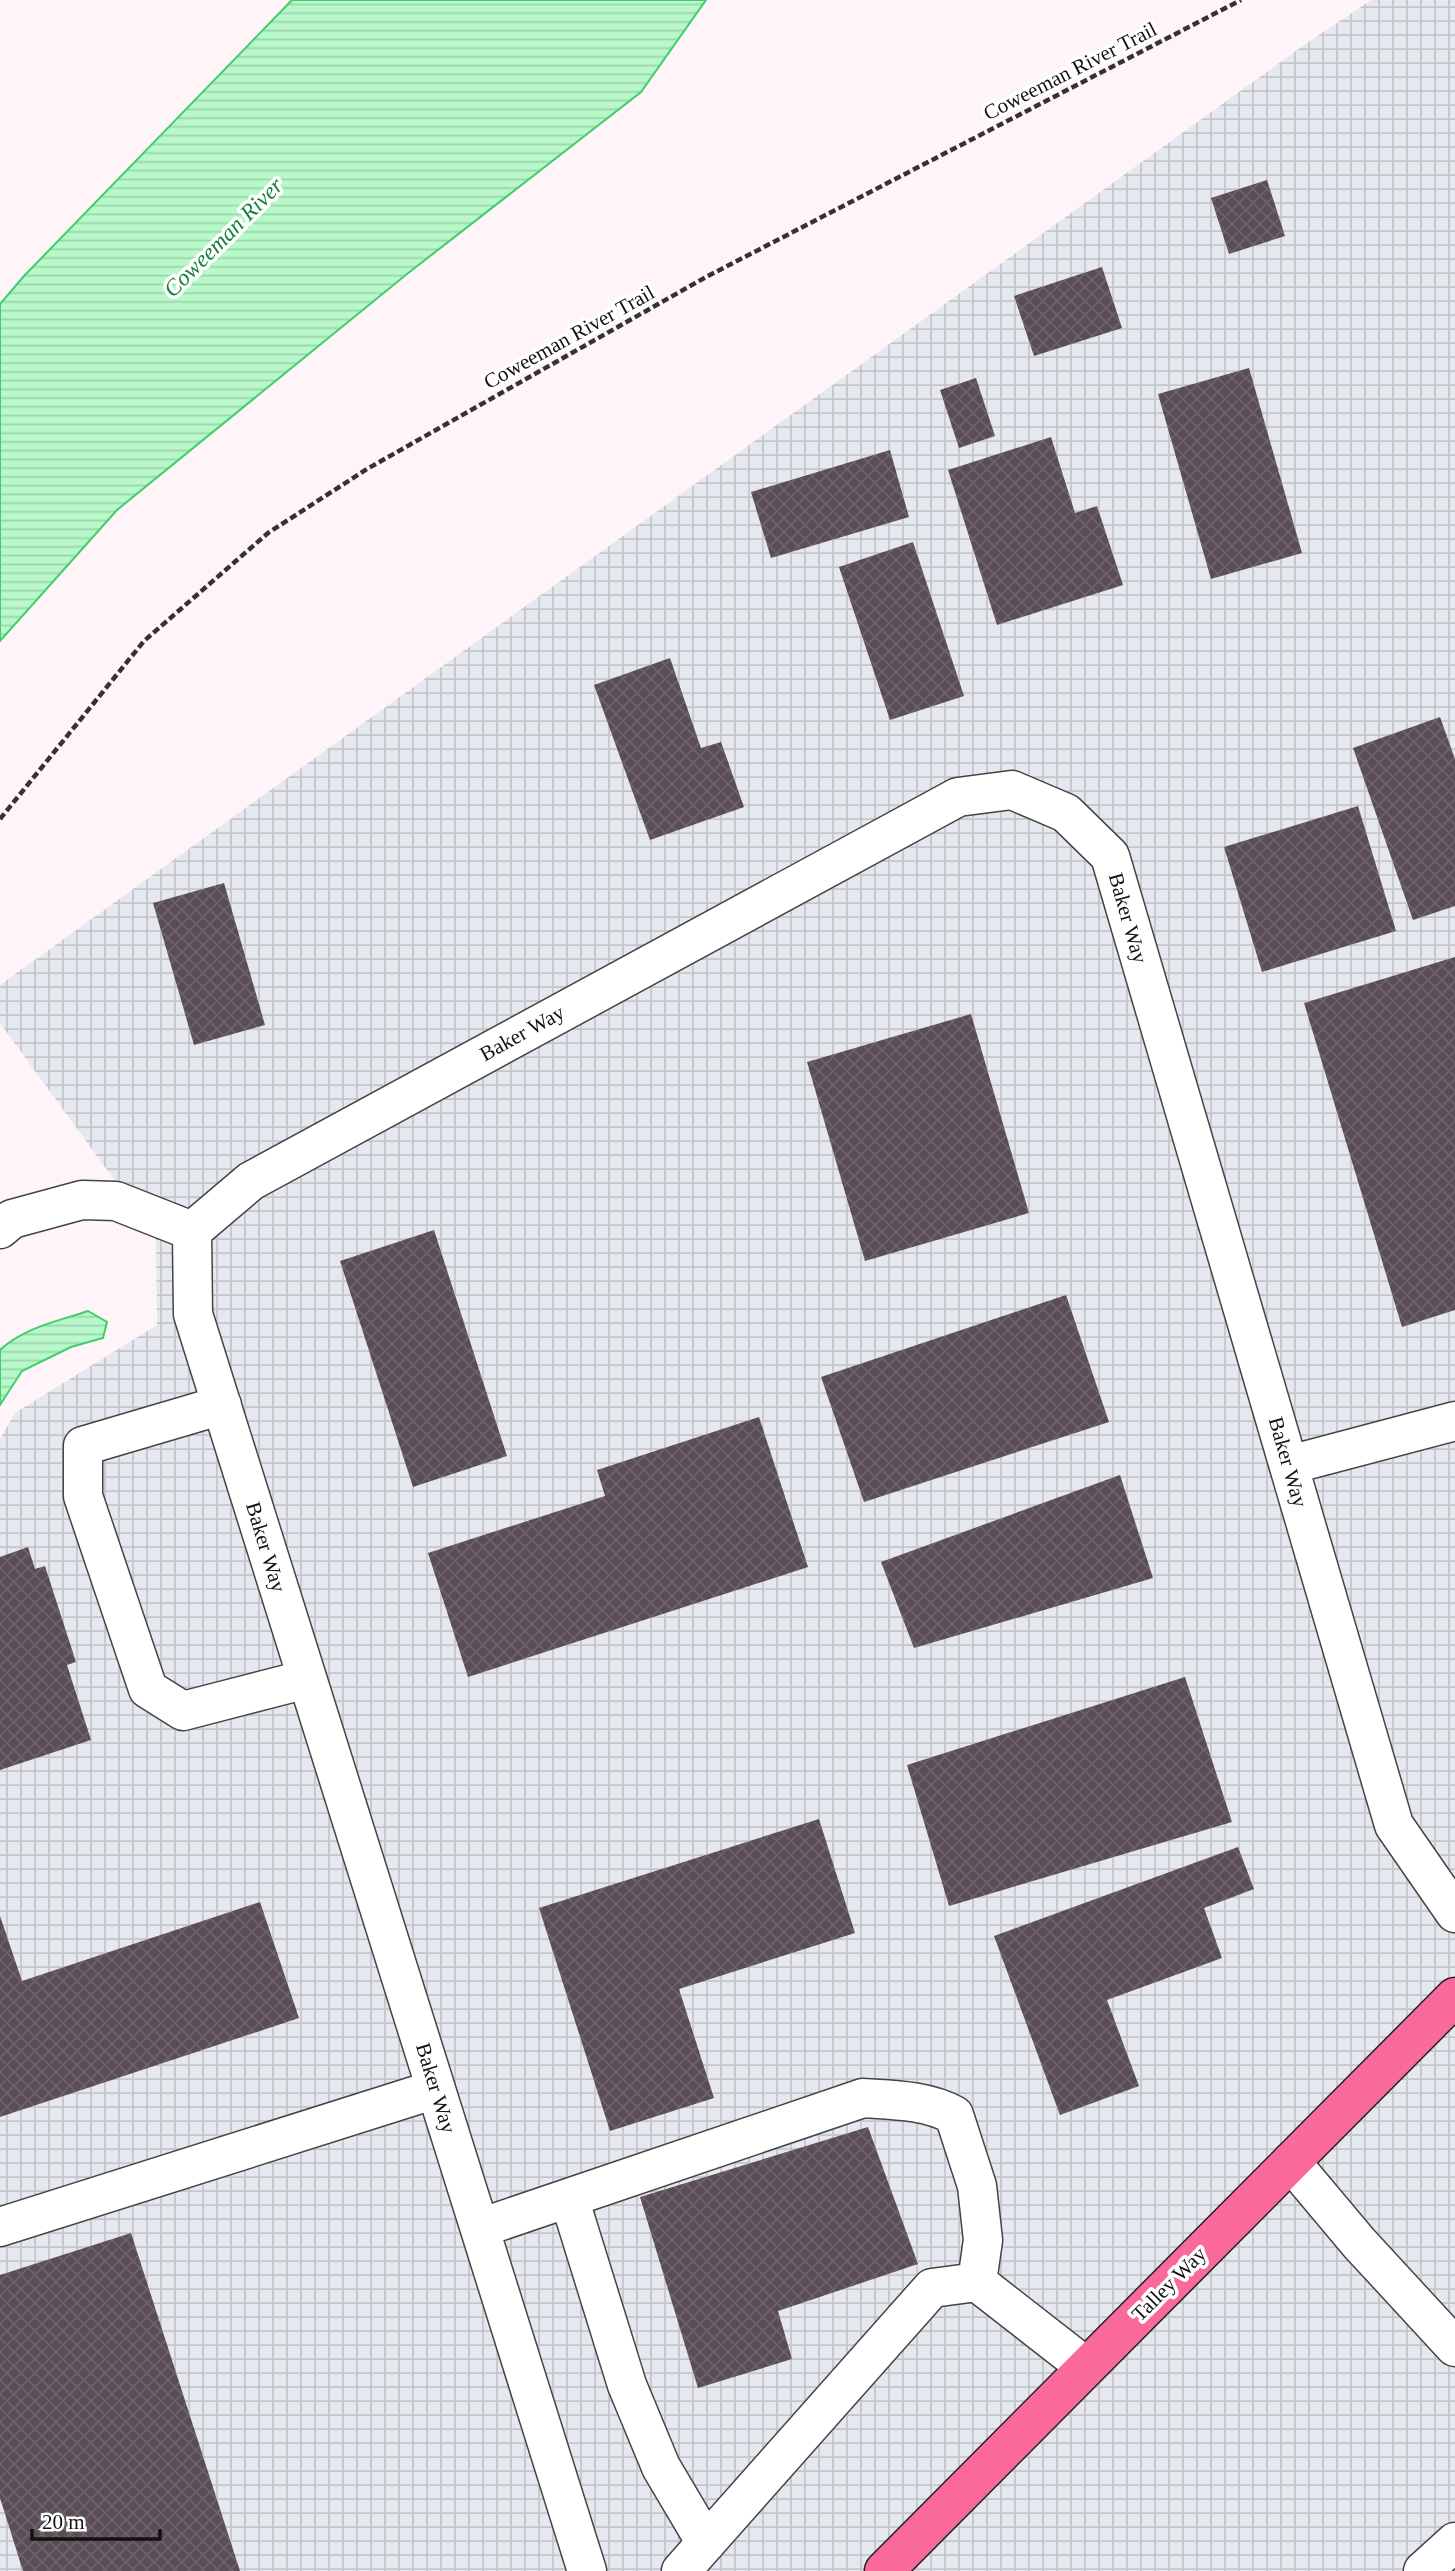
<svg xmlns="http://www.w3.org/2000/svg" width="1455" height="2571" font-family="Georgia,serif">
	<defs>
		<pattern id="industrial-grid" width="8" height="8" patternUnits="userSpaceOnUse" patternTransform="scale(1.75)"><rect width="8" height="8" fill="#e6e8ef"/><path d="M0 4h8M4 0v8" fill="none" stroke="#c4c6cc"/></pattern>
		<pattern id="water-rules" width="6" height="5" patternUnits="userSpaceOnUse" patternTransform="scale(1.75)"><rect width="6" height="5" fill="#b8f8ca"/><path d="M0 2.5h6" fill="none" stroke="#9dd4ac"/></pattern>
		<pattern id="building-cross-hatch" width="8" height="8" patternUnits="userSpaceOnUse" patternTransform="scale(1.75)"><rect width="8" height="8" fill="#5a4d56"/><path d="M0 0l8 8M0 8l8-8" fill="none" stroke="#6d626a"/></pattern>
	</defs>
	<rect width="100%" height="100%" fill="#fff5f8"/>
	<path fill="url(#industrial-grid)" d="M1371,0H1455V2571H0V1439L15,1413L157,1325L156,1237L0,1023V985L1307,43Z"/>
	<path fill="url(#water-rules)" stroke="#3dd06a" stroke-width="2" d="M292,0H706L641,92L407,274L117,510L0,641V304L24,276Z
		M88,1311L107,1322L103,1338L71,1347L22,1371L0,1405V1350C23,1328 58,1321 88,1311Z"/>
	<path fill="url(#building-cross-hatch)" d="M1267,180L1285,236L1229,254L1211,198Z
		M1102,267L1122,328L1034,356L1014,296Z
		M1249,368L1302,553L1211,579L1158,394Z
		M976,378L995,436L959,448L940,390Z
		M1051,437L1075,513L1097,506L1123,585L997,625L948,470Z
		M890,450L909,517L771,558L751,492Z
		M913,542L964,696L890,720L839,567Z
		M670,658L701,748L721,742L744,807L650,840L594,685Z
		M1440,717L1455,759V906L1413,920L1353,748Z
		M1358,806L1396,931L1262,972L1224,847Z
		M224,883L265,1025L194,1045L153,903Z
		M1455,957V1310L1402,1327L1304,1003Z
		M971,1014L1029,1213L865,1261L807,1062Z
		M434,1230L507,1456L413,1487L340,1261Z
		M1066,1295L1109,1422L864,1502L821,1377Z
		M759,1417L808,1567L468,1677L428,1553L605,1496L597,1470Z
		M1120,1475L1153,1578L914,1648L881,1562Z
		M28,1547L35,1569L45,1566L76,1662L67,1665L91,1740L0,1770V1557Z
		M1185,1677L1232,1822L949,1906L907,1765Z
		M819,1819L855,1933L679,1989L714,2098L610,2131L539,1908Z
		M1238,1847L1254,1889L1204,1908L1222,1958L1107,2000L1139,2086L1060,2115L994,1936Z
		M260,1902L299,2018L0,2117V1916L22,1981Z
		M868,2127L918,2264L778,2311L792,2359L698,2388L640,2197Z
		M131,2233L240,2571H23L0,2498V2275Z"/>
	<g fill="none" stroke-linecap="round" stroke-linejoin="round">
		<defs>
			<path id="minor" d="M0,1229L12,1219L82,1200L116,1201L192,1231
				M222,1405L83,1446V1496L148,1689L183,1711L307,1679
				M1289,1465L1455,1421
				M1291,2162L1359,2243L1455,2347
				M569,2198L627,2385L661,2467L706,2543
				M0,2227L436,2089
				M480,2228L863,2098C894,2100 926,2100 954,2115L977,2186L983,2240L977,2282
				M587,2571L193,1314L192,1231L251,1181L958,797L1012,790L1066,813L1110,856L1394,1825L1455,1913
				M681,2571L932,2288L977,2282L1086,2367
				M1423,2571L1455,2542"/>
			<path id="major" d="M884,2571L1455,1997"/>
		</defs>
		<use href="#minor" stroke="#444" stroke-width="41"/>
		<use href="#major" stroke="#222" stroke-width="41"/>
		<path stroke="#333" stroke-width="4.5" stroke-dasharray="7 3.5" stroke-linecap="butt" d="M0,819L144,641L268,533L367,469L706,277L1241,0"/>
		<use href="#minor" stroke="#fff" stroke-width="38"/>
		<use href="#major" stroke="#fa699b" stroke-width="38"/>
	</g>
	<g text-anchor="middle" stroke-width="7" stroke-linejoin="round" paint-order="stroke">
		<g font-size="21" fill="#111" stroke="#fff">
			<text transform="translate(1070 71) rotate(-27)" y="7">Coweeman River Trail</text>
			<text transform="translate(569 337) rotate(-29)" y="7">Coweeman River Trail</text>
			<text transform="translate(1128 918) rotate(74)" y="7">Baker Way</text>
			<text transform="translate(522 1033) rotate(-29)" y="7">Baker Way</text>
			<text transform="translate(1288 1462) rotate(74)" y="7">Baker Way</text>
			<text transform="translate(266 1547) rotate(73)" y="7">Baker Way</text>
			<text transform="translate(436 2088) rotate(73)" y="7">Baker Way</text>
			<text transform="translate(1169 2284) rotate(-45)" y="7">Talley Way</text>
		</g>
		<g font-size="23" font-style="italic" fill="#15823a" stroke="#fff">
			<text transform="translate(223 237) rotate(-45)" y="8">Coweeman River</text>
		</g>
	</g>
	<path d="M32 2529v10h128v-10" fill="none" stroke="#111111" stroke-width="3.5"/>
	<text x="42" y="2529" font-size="21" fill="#111111" stroke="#ffffff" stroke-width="5" paint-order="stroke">20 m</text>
</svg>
